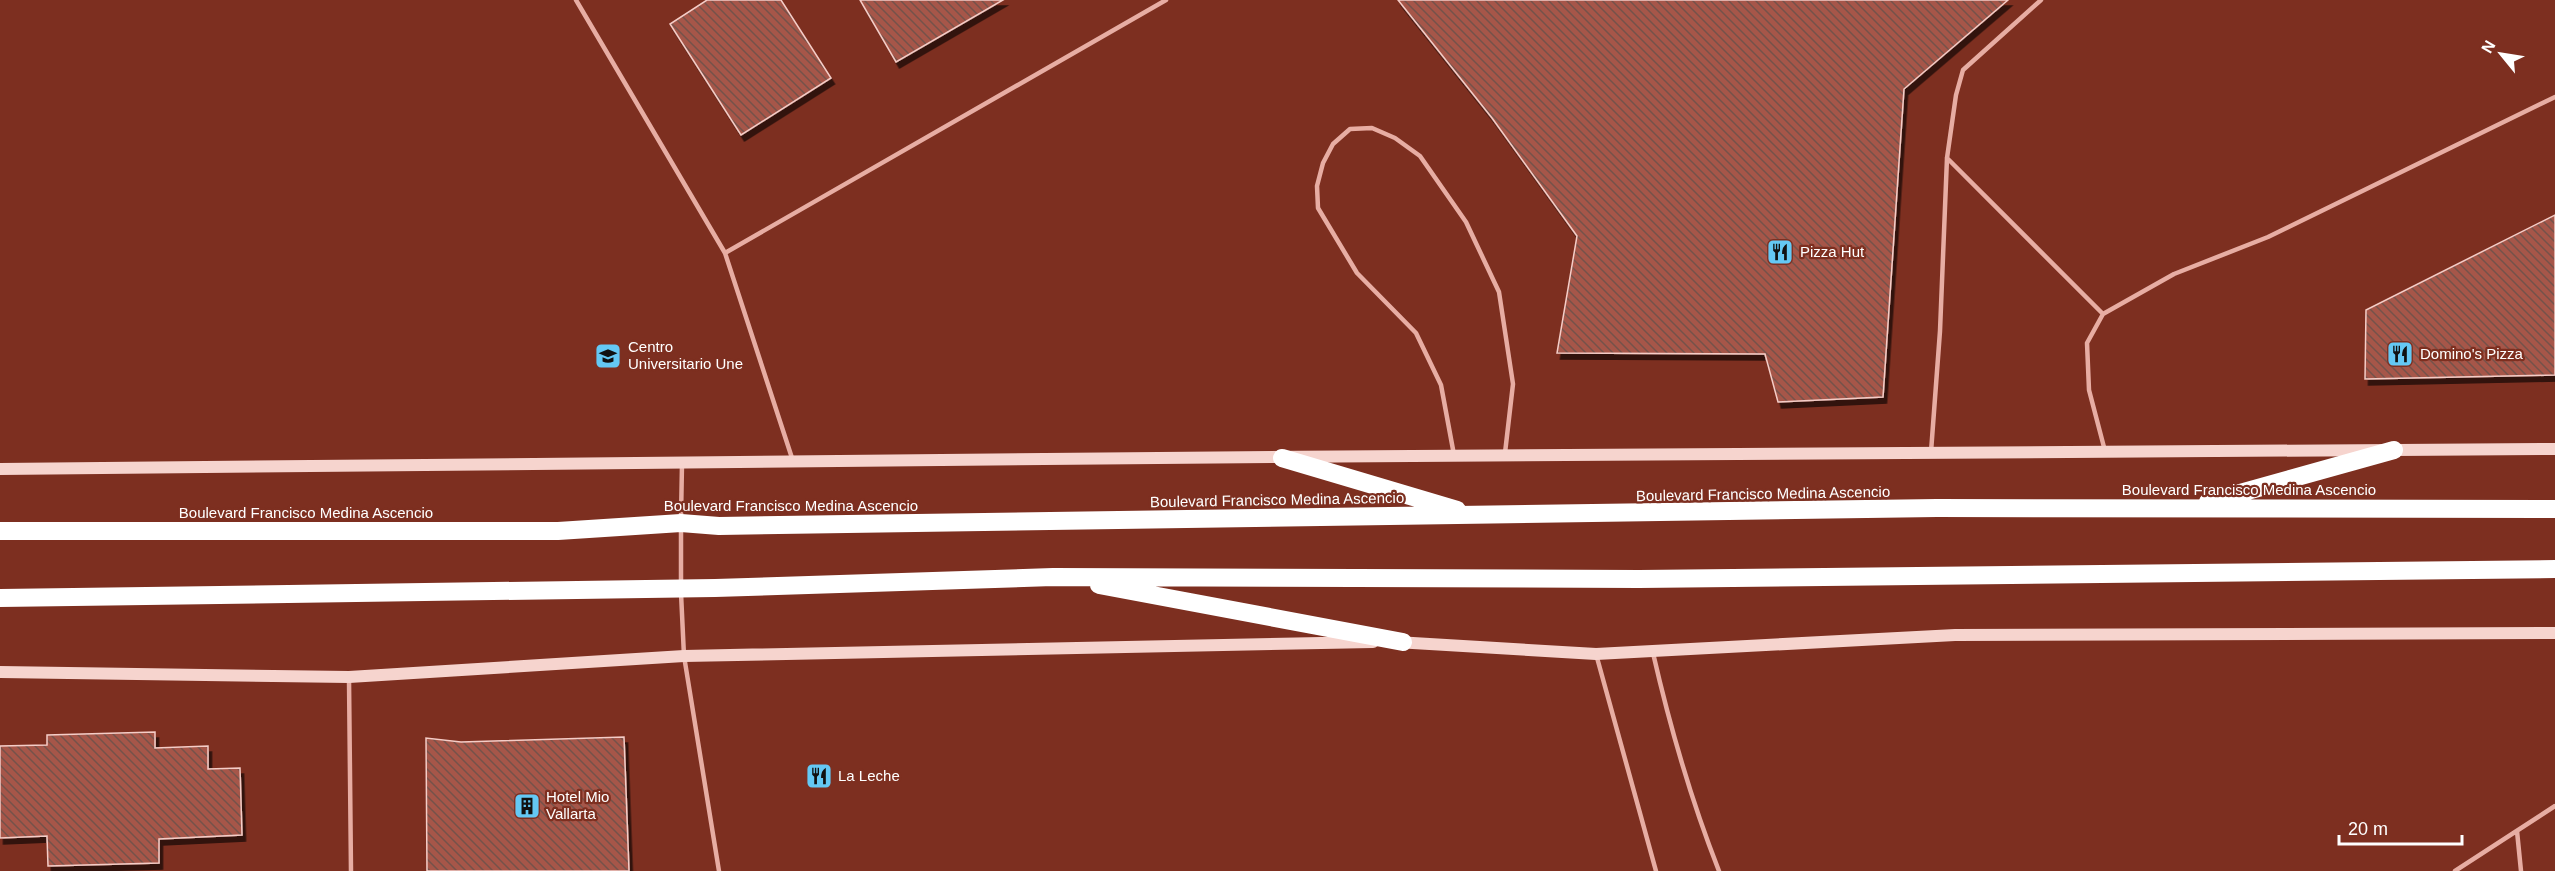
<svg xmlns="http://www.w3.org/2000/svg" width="2555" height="871" font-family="Arial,sans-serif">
	<defs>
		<pattern id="building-back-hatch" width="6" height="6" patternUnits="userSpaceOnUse" patternTransform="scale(1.5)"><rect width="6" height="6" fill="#a65749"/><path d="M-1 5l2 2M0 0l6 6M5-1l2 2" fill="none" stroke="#74514b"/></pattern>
		<filter id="shadow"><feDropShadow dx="3.5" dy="6" stdDeviation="0" flood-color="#0009"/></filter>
	</defs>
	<rect width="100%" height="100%" fill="#7d2f20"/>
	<path fill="url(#building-back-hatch)" stroke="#f5cdc7" stroke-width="1.5" filter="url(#shadow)" d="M707,0H781L831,78L741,135L670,24Z
		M860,0H1003L896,62Z
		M1398,0H2008L1904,89L1883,397L1778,402L1765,354L1557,353L1577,236L1492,118Z
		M2555,215V375L2365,379L2366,310Z
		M155,732V748L208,746V769L240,768L242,835L159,839V863L48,866L47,836L0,838V746L47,745V735Z
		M624,737L629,871H427L426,738L461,742Z"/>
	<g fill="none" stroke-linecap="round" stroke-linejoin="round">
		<path stroke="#e7ada3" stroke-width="4.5" d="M576,0L725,253L792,458
			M1947,158L2103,314
			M725,253L1166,0
			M2105,451L2089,390L2087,343L2103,314L2174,274L2268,237L2555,97
			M1931,452L1940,331L1947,158L1956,95L1963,70L2041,0
			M1454,455L1441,385L1416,333L1357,273L1318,208L1317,186L1323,163L1333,144L1350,129L1372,128L1395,138L1420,156L1466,222L1499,292L1513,384L1505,453
			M681,518L682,464
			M681,527V584
			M681,593L684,656L719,871
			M1653,653C1670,727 1691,800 1719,871
			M1596,654L1656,871
			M349,679L351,871
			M2517,831L2521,871
			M2455,871L2555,806"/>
		<path stroke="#f6d4ce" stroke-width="12" d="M0,469C852,456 1703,456 2555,449
			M1396,642L1596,654L1955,635L2555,633
			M0,672L349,677L684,656L1373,642"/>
		<path stroke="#fff" stroke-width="18" d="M1282,458L1457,510
			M2208,502L2394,450
			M0,531H558L681,523L719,526L1937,508L2555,509
			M1099,585L1403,642
			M0,598L715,588L1053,577L1639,579L2555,569"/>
	</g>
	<defs>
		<symbol id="restaurant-square" viewBox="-11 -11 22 22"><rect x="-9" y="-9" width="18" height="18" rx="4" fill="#64c8f4" stroke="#7d2f20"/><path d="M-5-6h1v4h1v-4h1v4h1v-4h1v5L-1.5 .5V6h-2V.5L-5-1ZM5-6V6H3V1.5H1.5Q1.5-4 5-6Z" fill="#111"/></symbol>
		<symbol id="university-square" viewBox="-11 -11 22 22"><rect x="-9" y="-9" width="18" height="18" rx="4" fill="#64c8f4" stroke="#7d2f20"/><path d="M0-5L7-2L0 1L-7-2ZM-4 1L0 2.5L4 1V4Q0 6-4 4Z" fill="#111"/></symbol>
		<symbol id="building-square" viewBox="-11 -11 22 22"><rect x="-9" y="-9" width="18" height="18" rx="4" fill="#64c8f4" stroke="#7d2f20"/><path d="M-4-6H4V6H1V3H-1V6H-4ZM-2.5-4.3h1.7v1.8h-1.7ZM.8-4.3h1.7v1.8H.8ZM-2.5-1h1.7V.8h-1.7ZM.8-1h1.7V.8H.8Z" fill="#111"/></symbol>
	</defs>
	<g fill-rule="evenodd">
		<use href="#restaurant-square" x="1765" y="237" width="30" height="30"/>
		<use href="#restaurant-square" x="2385" y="339" width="30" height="30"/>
		<use href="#university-square" x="593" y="341" width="30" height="30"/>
		<use href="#restaurant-square" x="804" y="761" width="30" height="30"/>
		<use href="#building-square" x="512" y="791" width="30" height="30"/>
	</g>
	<g text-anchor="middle" stroke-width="4.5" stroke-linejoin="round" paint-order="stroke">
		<g font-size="15" fill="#fff" stroke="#7d2f20" text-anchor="start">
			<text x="1800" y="257">Pizza Hut</text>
			<text x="628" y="352">Centro<tspan x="628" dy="17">Universitario Une</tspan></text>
			<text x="2420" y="359">Domino's Pizza</text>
			<text x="838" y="781">La Leche</text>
			<text x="546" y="802">Hotel Mio<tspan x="546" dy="17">Vallarta</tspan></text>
		</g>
		<g font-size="15" fill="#fff" stroke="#7d2f20">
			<text x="2249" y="495">Boulevard Francisco Medina Ascencio</text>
			<text transform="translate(1763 494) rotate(-1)" y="5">Boulevard Francisco Medina Ascencio</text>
			<text transform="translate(1277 500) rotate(-1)" y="5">Boulevard Francisco Medina Ascencio</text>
			<text x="791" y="511">Boulevard Francisco Medina Ascencio</text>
			<text x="306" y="518">Boulevard Francisco Medina Ascencio</text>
		</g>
	</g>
	<g transform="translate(2501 54) rotate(300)" stroke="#7d2f20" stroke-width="4.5" paint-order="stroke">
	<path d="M0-4.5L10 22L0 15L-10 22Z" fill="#ffffff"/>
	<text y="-9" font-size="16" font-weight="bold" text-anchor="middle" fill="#ffffff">N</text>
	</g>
	<path d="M2339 835v9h123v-9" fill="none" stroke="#ffffff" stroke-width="3"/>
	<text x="2348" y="835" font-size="18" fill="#ffffff" stroke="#7d2f20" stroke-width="4.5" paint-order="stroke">20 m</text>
</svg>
